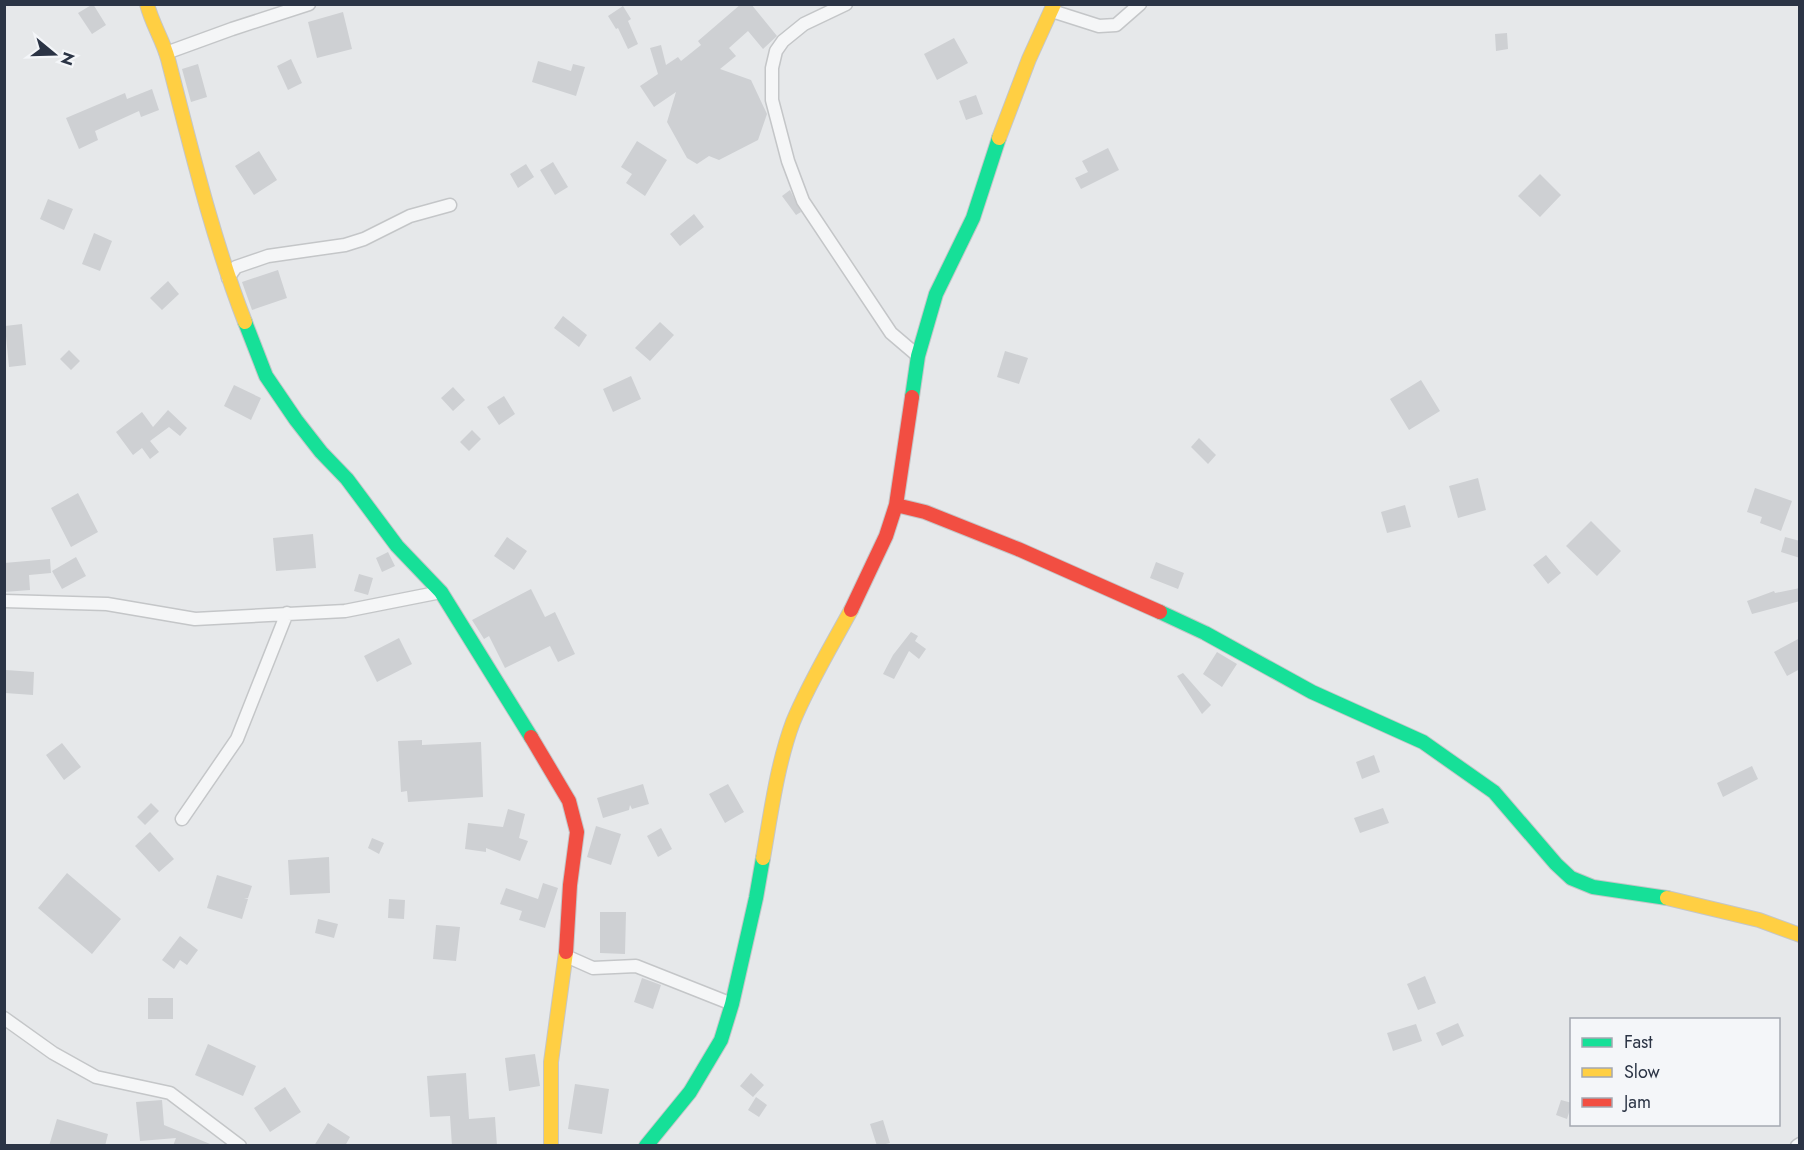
<svg xmlns="http://www.w3.org/2000/svg" width="1804" height="1150" font-family="Jost,sans-serif">
	<rect width="100%" height="100%" fill="#e6e8ea"/>
	<path fill="#ced0d3" d="M93,4L106,25L92,34L78,13Z
		M741,4H751L777,36L763,49L748,31L729,48L736,56L720,69L751,80L767,114L758,140L719,160L709,156L697,164L687,158L667,122L676,92L654,107L640,86L658,74L650,48L661,45L666,65L678,57L681,61L701,45L698,41Z
		M623,6L631,19L628,21L638,44L628,49L618,28L616,29L608,16Z
		M343,12L352,49L317,58L308,22Z
		M1507,33L1508,49L1496,51L1495,34Z
		M954,38L968,63L937,80L924,54Z
		M291,59L302,83L288,90L277,66Z
		M538,61L571,71L573,64L585,67L576,96L532,82Z
		M198,64L207,97L191,102L182,69Z
		M152,89L159,110L141,117L139,111L95,131L98,140L79,149L66,118L125,93L127,99Z
		M976,95L983,114L966,120L959,101Z
		M637,141L667,160L645,196L626,183L632,174L621,167Z
		M1108,148L1119,170L1081,189L1075,178L1088,172L1082,161Z
		M259,151L277,180L254,195L235,166Z
		M553,162L568,187L555,195L540,170Z
		M526,164L534,177L518,188L510,174Z
		M1540,174L1561,195L1540,217L1518,196Z
		M790,190L801,212L796,215L782,196Z
		M48,199L73,209L64,230L40,219Z
		M694,214L704,227L680,246L670,234Z
		M94,233L112,241L100,271L82,264Z
		M278,270L287,298L252,310L242,282Z
		M168,281L179,294L162,310L150,298Z
		M563,316L587,335L579,347L554,328Z
		M660,322L674,335L650,361L635,348Z
		M22,324L26,365L9,367L5,326Z
		M69,350L80,361L71,370L60,359Z
		M1005,351L1028,358L1019,384L997,377Z
		M631,376L641,399L613,412L603,389Z
		M1421,380L1440,411L1409,430L1390,399Z
		M234,385L261,398L251,420L224,406Z
		M453,387L465,400L453,411L441,398Z
		M504,396L515,414L499,425L487,407Z
		M168,410L187,428L180,436L169,427L150,441L159,452L150,459L142,448L133,455L116,432L142,412L153,427Z
		M472,430L481,439L469,451L460,442Z
		M1199,438L1216,455L1208,464L1191,447Z
		M1478,478L1486,510L1458,518L1449,486Z
		M1755,488L1792,501L1781,531L1760,523L1762,517L1747,512Z
		M78,493L98,532L71,547L51,508Z
		M1405,505L1411,527L1387,533L1381,512Z
		M1591,521L1621,551L1597,576L1566,546Z
		M313,534L316,568L276,571L273,538Z
		M507,537L527,551L514,570L494,556Z
		M1785,537L1800,541V558L1781,552Z
		M388,552L395,566L382,572L376,558Z
		M1546,555L1561,573L1548,584L1533,565Z
		M76,557L86,576L62,589L52,571Z
		M50,559L51,573L29,575L30,590L4,592V563Z
		M1156,562L1184,573L1178,589L1150,578Z
		M359,574L373,578L368,595L354,591Z
		M1800,588V601L1752,614L1747,601L1774,591L1775,593Z
		M531,589L545,617L555,612L575,654L558,662L550,646L505,668L489,636L484,639L472,620Z
		M911,632L918,636L915,641L926,649L919,659L909,651L894,679L883,674L893,655Z
		M399,638L412,664L377,682L364,656Z
		M1800,638V669L1787,676L1774,652Z
		M1217,652L1237,664L1222,687L1203,674Z
		M6,670L34,672L33,695L5,693Z
		M1183,673L1211,705L1202,714L1177,676Z
		M422,740V745L481,742L483,797L408,802L407,791L401,792L398,741Z
		M62,743L81,767L64,780L46,755Z
		M1374,755L1380,772L1362,779L1356,762Z
		M1752,766L1758,779L1723,797L1717,783Z
		M643,784L649,804L632,809L630,805L629,810L603,818L597,798Z
		M728,784L744,812L725,823L709,794Z
		M151,803L159,811L145,825L137,817Z
		M1383,808L1389,823L1360,833L1354,818Z
		M508,809L525,814L519,838L528,841L520,861L486,848V852L465,849L468,823L503,827Z
		M596,826L621,834L611,865L587,857Z
		M661,828L672,849L658,857L647,836Z
		M150,832L174,859L159,872L135,846Z
		M372,838L384,843L379,854L368,848Z
		M329,857L330,893L290,895L288,860Z
		M67,873L121,919L92,954L38,908Z
		M217,875L252,886L248,898H244L248,899L242,919L207,908Z
		M543,883L558,888L545,928L519,920L522,911L500,904L506,888L538,899Z
		M389,899L405,900L404,919L388,918Z
		M600,912H626L625,954L600,953Z
		M318,919L338,924L334,938L315,933Z
		M436,925L460,927L456,961L433,959Z
		M180,936L198,950L187,965L180,960L174,969L162,960Z
		M1425,976L1436,1003L1418,1010L1407,984Z
		M642,978L661,985L653,1009L634,1002Z
		M148,998H173V1019H148Z
		M1458,1023L1464,1036L1442,1046L1436,1033Z
		M1416,1024L1422,1041L1393,1051L1387,1033Z
		M208,1044L256,1066L243,1096L195,1075Z
		M535,1054L540,1086L509,1091L505,1058Z
		M466,1073L469,1119L495,1117L497,1146H452L450,1116L430,1117L427,1076Z
		M751,1073L764,1085L753,1097L740,1086Z
		M575,1084L609,1089L602,1134L568,1129Z
		M285,1087L301,1112L270,1132L254,1108Z
		M756,1097L767,1105L759,1117L748,1110Z
		M162,1100L164,1125L215,1146H173L176,1138L140,1141L136,1102Z
		M1561,1100L1572,1103L1567,1119L1556,1115Z
		M57,1119L108,1134L105,1146H49Z
		M883,1120L890,1143L877,1146L870,1124Z
		M328,1123L350,1137L345,1146H314Z"/>
	<g fill="none" stroke-linecap="round" stroke-linejoin="round">
		<defs>
			<path id="street" d="M846,4L804,24L783,41L776,51L772,68V100L788,161L803,201L891,333L918,356
				M1052,11L1099,26L1116,25L1140,4
				M166,53L232,29L309,4
				M228,278L236,267L268,256L345,245L364,239L410,216L450,205
				M4,601L107,604L195,619L345,611L441,592
				M182,819L237,739L287,613
				M566,956L593,968L636,966L732,1004
				M4,1018L53,1053L96,1077L170,1093L240,1146
				M1797,1146L1800,1144"/>
			<path id="fast" d="M245,322L266,376L296,420L321,452L347,479L397,546L441,592L531,737
				M912,397L918,356L936,294L973,218L999,138
				M1160,612L1205,633L1312,692L1423,742L1494,792L1556,864L1571,878L1593,887L1667,898
				M646,1146L690,1092L721,1040L732,1004L756,898L763,858"/>
			<path id="slow" d="M147,4C152,24 163,40 168,59C191,148 212,237 245,322
				M999,138L1029,59L1054,4
				M763,858C771,813 777,765 793,722C809,683 831,647 851,610
				M1667,898L1759,920L1800,935
				M551,1146V1062L566,952"/>
			<path id="jam" d="M896,505L925,512L1018,549L1160,612
				M851,610L886,536L896,505L912,397
				M531,737L569,801L577,832L570,885L566,952"/>
		</defs>
		<use href="#street" stroke="#c4c6c8" stroke-width="15"/>
		<use href="#fast" stroke="#c4c6c8" stroke-width="16"/>
		<use href="#slow" stroke="#c4c6c8" stroke-width="16"/>
		<use href="#jam" stroke="#c4c6c8" stroke-width="16"/>
		<use href="#street" stroke="#f5f6f7" stroke-width="12"/>
		<use href="#fast" stroke="#16e098" stroke-width="14"/>
		<use href="#slow" stroke="#ffcf43" stroke-width="14"/>
		<use href="#jam" stroke="#f24e42" stroke-width="14"/>
	</g>
	<rect width="1804" height="1150" fill="none" stroke="#2b3445" stroke-width="12"/>
	<rect x="1570" y="1018" width="210" height="108" fill="#f4f6f9" stroke="#a4a8b1" stroke-width="1.5"/>
	<rect x="1582" y="1038" width="30" height="9" fill="#16e098" stroke="#a4a8b1" stroke-width="1.5"/>
	<text x="1624" y="1048" font-size="18" fill="#2b3445">Fast</text>
	<rect x="1582" y="1068" width="30" height="9" fill="#ffcf43" stroke="#a4a8b1" stroke-width="1.5"/>
	<text x="1624" y="1078" font-size="18" fill="#2b3445">Slow</text>
	<rect x="1582" y="1098" width="30" height="9" fill="#f24e42" stroke="#a4a8b1" stroke-width="1.5"/>
	<text x="1624" y="1108" font-size="18" fill="#2b3445">Jam</text>
	<g transform="translate(54 54) rotate(109)" stroke="#f4f6f9" stroke-width="4.5" paint-order="stroke">
	<path d="M0-4.5L10 22L0 15L-10 22Z" fill="#2b3445"/>
	<text y="-9" font-size="16" font-weight="bold" text-anchor="middle" fill="#2b3445">N</text>
	</g>
</svg>
